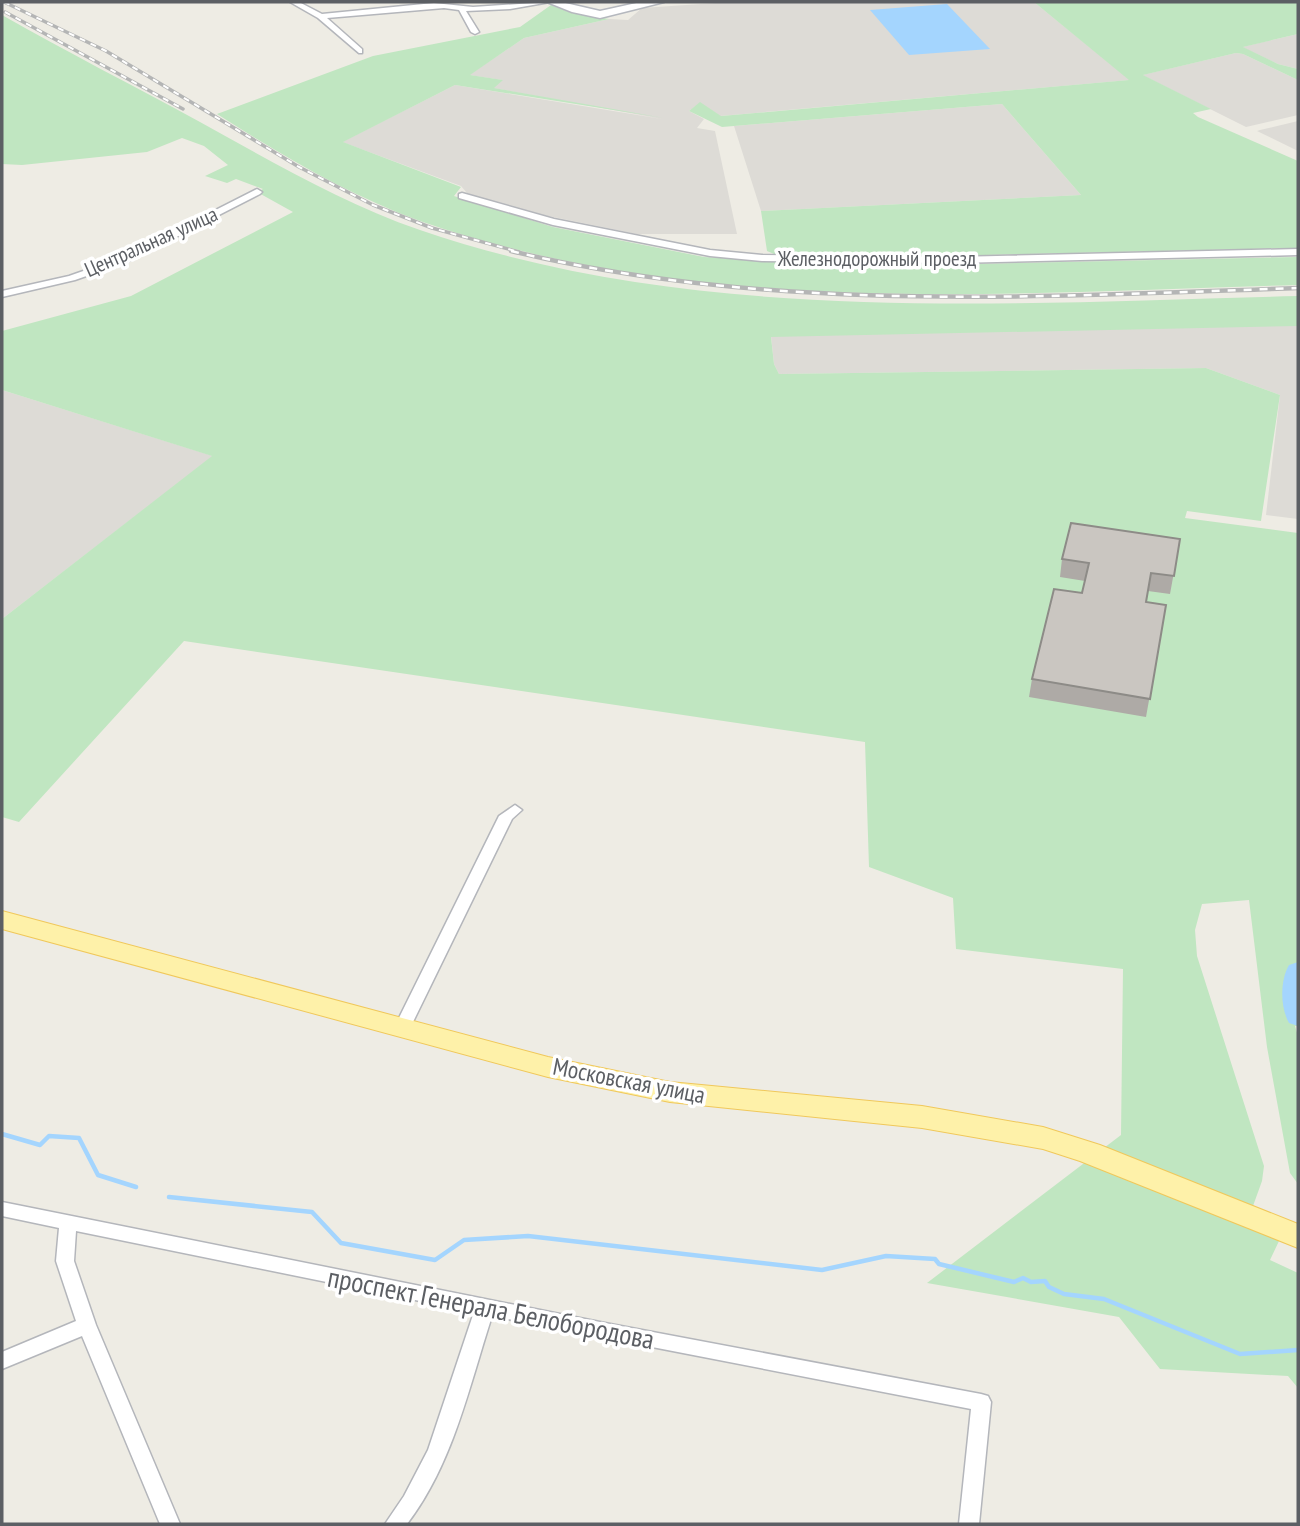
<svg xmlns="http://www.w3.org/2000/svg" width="1300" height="1526" font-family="'PT Sans Narrow',sans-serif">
	<rect width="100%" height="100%" fill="#eeece4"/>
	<path fill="#dddbd6" d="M730,2H1034L1130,80L720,116L700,103L689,111L704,119L697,128L715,131L737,234H637L509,208L467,193L461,186L342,142L455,85L662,119L493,88L502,80L469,75L524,38L609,19L628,20L642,8Z
		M1298,34V69L1278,64L1242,47Z
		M1236,53L1243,54L1298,80V115L1246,127L1142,75Z
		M1002,104L1081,195L761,211L734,126Z
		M1298,121V151L1257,131L1260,130Z
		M1298,325V519L1266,515L1280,395L1206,368L779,374L774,364L771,336Z
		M2,390L213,456L2,619Z"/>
	<path fill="#c0e6c1" d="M1034,2H1298V34L1243,47L1278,64L1298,69V80L1243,54L1236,53L1143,75L1211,109L1193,113L1198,117L1298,161V248L939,256L774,254L767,251L761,211L1081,195L1002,104L722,127L689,111L700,102L721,116L1129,80Z
		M551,5L571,13L609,19L524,38L470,75L503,80L494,88L664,118L455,85L343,142L461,187L454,196L553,227L704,257L827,264H974L1298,257V285C1006,293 701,319 420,221C348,195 281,155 217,114L373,56L520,27Z
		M2,15C67,52 134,86 200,122C271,161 342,203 420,230C701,326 1006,303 1298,296V326L771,337L774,364L779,374L1206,368L1280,395L1261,521L1187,511L1185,518L1298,533V1026H1295L1298,1036V1184L1290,1173L1267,1047L1249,900L1202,904L1195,930L1197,956L1264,1166L1262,1181L1253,1206L1279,1229V1241L1270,1260L1298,1273V1388L1288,1376L1160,1369L1119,1317L927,1283L1121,1135L1123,969L956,949L953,898L869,867L865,742L184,641L19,822L2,817V619L212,456L2,390V331L131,296L293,212L257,192L263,189L236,179L227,183L205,176L228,165L204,146L182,138L147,152L22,165L2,164Z"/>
	<path fill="#a4d5fe" d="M947,4L990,49L909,55L870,10Z"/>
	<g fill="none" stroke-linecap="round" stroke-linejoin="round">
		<path stroke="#a4d5fe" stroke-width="4.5" d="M2,1134L40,1145L49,1136L79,1138L98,1175L136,1187
			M169,1197L312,1212L341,1243L435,1260L464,1240L528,1236L822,1270L886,1256L935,1259L939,1264L1014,1282L1023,1278L1031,1282L1045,1281L1049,1287L1064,1294L1104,1299L1240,1354L1298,1350"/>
		<path fill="#a4d5fe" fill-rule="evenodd" d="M1298,962V1026L1289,1023C1280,1007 1280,980 1289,965Z"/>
		<defs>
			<path id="street" d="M290,2H299L322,14L434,3L473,7L550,2L510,9L466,11L479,32L475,34L471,32L459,10L444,8L327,18L362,49V53H359L318,18Z
				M257,189L262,192L260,194L129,261L75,280L2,297V291L69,276L123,257Z
				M462,193L554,219L710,250L762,255L955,257L1298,249V255L955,263L762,261L710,256L553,225L459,198V194Z
				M515,805L522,810L512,819L411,1026L409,1030H397L395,1026L499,816Z
				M2,1202L605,1323L981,1394L988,1396L991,1402L979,1524H959L971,1409L492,1316C469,1387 453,1464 407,1524H385L404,1496L428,1450L474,1312L76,1231L74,1261L96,1325L180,1524H160L82,1336L2,1369V1352L76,1321L56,1261L59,1228L2,1216Z"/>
			<path id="secondary" d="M547,2H561L600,11L641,2H664L600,18L572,12Z"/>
			<path id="primary" d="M2,911L548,1057L670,1082L922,1106L1043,1127L1100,1145L1298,1224V1248L1080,1161L1043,1149L922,1128L670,1102L548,1077L2,929Z"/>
		</defs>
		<use href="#street" stroke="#b4b6bb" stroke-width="3"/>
		<use href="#secondary" stroke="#b5b8be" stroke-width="3"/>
		<use href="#primary" stroke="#f0c85b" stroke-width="2"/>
		<use href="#street" fill="#fff" fill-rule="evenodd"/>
		<use href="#secondary" fill="#fff" fill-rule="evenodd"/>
		<use href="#primary" fill="#fef1a9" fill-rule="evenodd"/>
		<defs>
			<path id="rail-far1" d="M4,2L106,51L299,167L373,205L432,228L519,252
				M5,12L183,109"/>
			<path id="rail" d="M511,251C769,313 1035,297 1298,288"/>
		</defs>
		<use href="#rail-far1" stroke="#b4b5b5" stroke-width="3.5"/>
		<use href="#rail" stroke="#b4b5b5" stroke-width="4.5"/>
		<use href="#rail-far1" stroke="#fff" stroke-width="2" stroke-dasharray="6" stroke-linecap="butt"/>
		<use href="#rail" stroke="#fff" stroke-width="2.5" stroke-dasharray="8" stroke-linecap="butt"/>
	</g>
	<path fill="#aeaaa6" d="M1180,539L1170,594L1148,591L1146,602L1166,605L1146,717L1029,697L1032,679L1082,593L1085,581L1060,577L1062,559Z"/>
	<path fill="#cac6c1" stroke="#8d8b87" stroke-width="2" d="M1071,523L1180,539L1174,576L1151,573L1146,602L1166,605L1150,699L1032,679L1054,589L1082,593L1089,563L1062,559Z"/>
	<g text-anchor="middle" stroke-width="7" stroke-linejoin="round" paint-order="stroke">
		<g font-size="21" fill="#5c5f64" stroke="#fff">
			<text transform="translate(151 242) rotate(-24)" y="7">Центральная улица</text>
			<text x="877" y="266">Железнодорожный проезд</text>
		</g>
		<g font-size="24" fill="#5c5f64" stroke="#fff">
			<text transform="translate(629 1081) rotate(11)" y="8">Московская улица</text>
		</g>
		<g font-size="28" fill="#5c5f64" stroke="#fff">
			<text transform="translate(491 1308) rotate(11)" y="10">проспект Генерала Белобородова</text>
		</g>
	</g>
	<rect width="1300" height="1526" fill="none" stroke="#5c5f64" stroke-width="7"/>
</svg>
